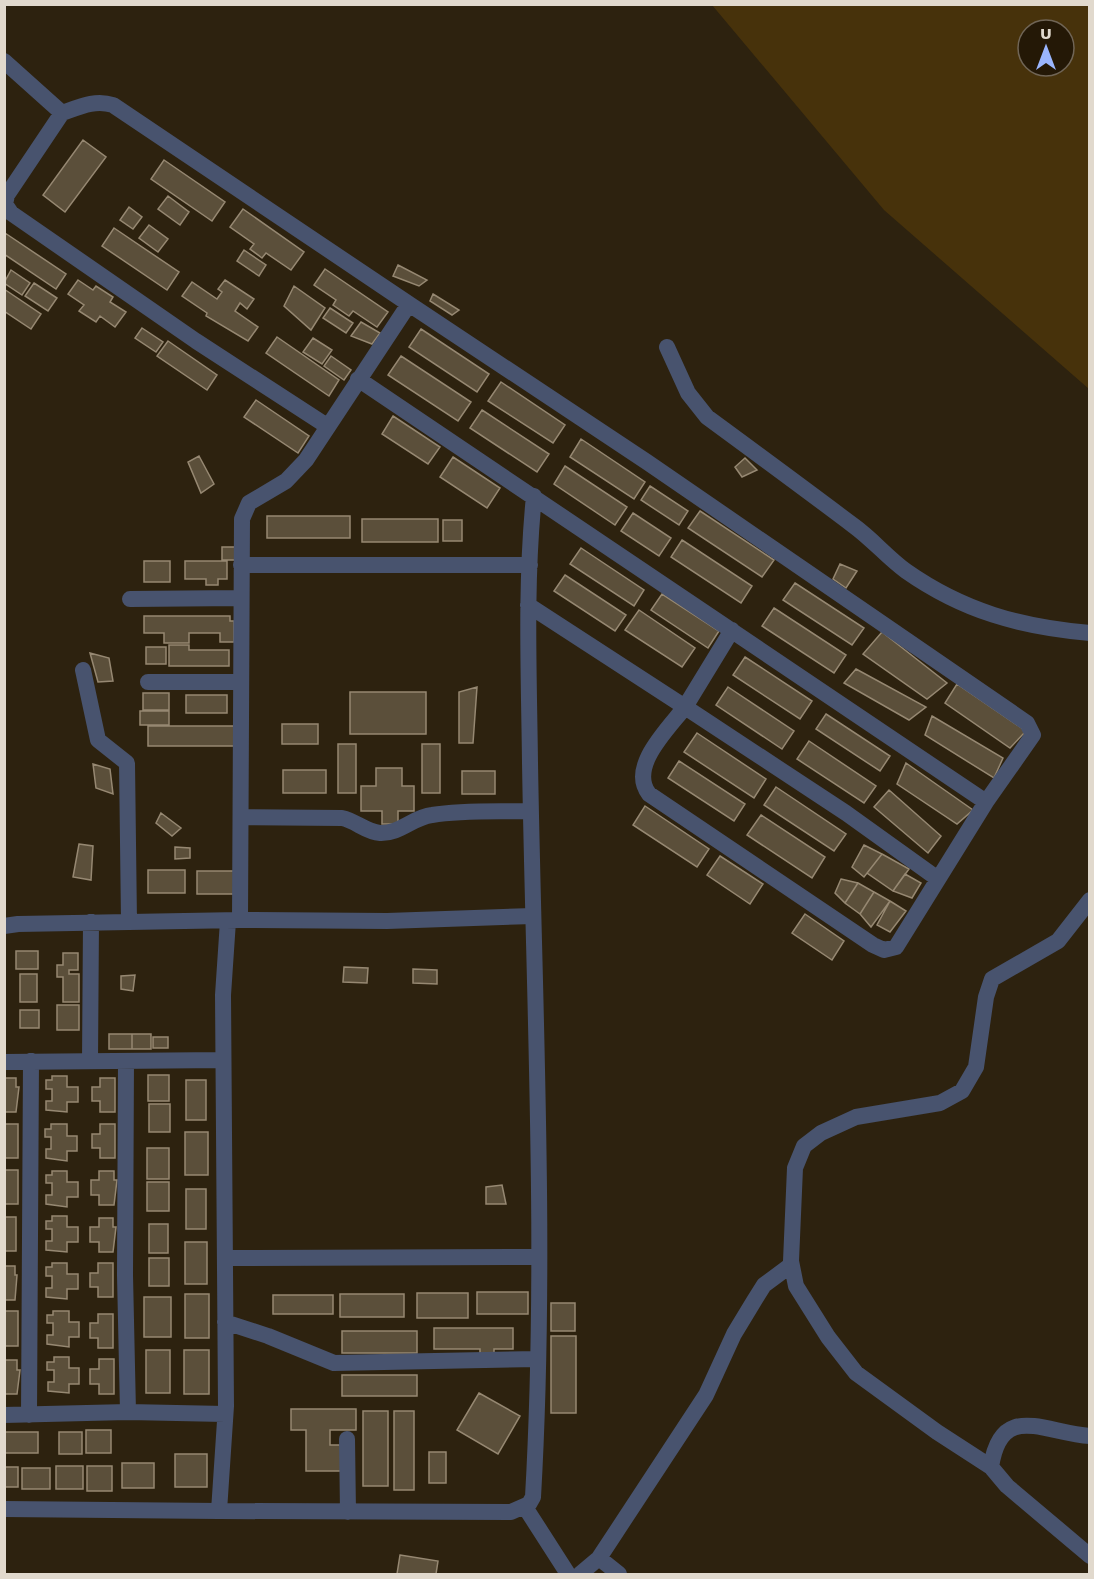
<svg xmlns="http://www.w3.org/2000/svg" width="1094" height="1579" font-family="'Work Sans',sans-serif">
	<rect width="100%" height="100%" fill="#2d220f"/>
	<path fill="#47320b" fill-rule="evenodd" d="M712,5H1089V389L884,210ZM1028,30H1064V66H1028Z"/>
	<path fill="#5b4f3a" stroke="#968872" stroke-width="1.5" d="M83,140L106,157L65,212L43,195Z
		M164,160L225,202L212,221L151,179Z
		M168,196L189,212L180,225L158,209Z
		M129,207L142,217L133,229L120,220Z
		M243,209L304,252L291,270L266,253L262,258L250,249L254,244L230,227Z
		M149,225L168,239L158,252L139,238Z
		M114,228L179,272L167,290L102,246Z
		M5,233L66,274L56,289L4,254Z
		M244,250L266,265L259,276L237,261Z
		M398,265L427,280L419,286L393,276Z
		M325,269L388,312L377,327L353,311L349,316L333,305L336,300L314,285Z
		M11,270L30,283L22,295L4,283Z
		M78,280L93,290L96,286L113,297L110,302L126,312L115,327L100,316L96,322L79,311L84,305L68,294Z
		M225,280L254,299L247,309L240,303L235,311L258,327L248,341L206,316L207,313L182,296L192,282L217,299L222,292L218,289Z
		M34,283L57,298L48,311L25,296Z
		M294,286L325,308L311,330L284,306Z
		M4,289L41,314L31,329L4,311Z
		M433,294L459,310L452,315L430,301Z
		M330,308L353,323L346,333L323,318Z
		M361,322L380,333L372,344L351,336Z
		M142,328L163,342L156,352L135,338Z
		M421,329L489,374L477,392L409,347Z
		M277,337L339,380L329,396L266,353Z
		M313,338L332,350L322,364L303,352Z
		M168,341L217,375L207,390L157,356Z
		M331,356L351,370L344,380L324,366Z
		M401,356L471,402L458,421L388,375Z
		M501,382L565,425L553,443L488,401Z
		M256,400L309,436L298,453L244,417Z
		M482,410L549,454L537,472L470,428Z
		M393,416L440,447L428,464L382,434Z
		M581,439L645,482L634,499L570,457Z
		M199,456L214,484L201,493L188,462Z
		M453,457L500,488L487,508L440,477Z
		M745,458L757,470L742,477L735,467Z
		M565,466L627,507L615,525L554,484Z
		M650,486L688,511L679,525L641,500Z
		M700,511L774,560L762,577L688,528Z
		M633,513L671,538L659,556L621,531Z
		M267,516H350V538H267Z
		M362,519H438V542H362Z
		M443,520H462V541H443Z
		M682,540L752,586L741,603L671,557Z
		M222,547H236V560H222Z
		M581,548L644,590L634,606L570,564Z
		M144,561H170V582H144Z
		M185,561H227V579H218V585H206V579H185Z
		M840,564L857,571L846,588L833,579Z
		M565,575L626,615L615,631L554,591Z
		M795,583L864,628L852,645L783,600Z
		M662,594L719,631L708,648L651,610Z
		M774,608L846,655L834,673L762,626Z
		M639,610L695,648L682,667L625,630Z
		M144,616H230V621H234V642H220V633H189V643H164V633H144Z
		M882,632L947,683L927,699L863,654Z
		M169,645H189V650H229V666H169Z
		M146,647H166V664H146Z
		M90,653L109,658L113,681L98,682Z
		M745,657L812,701L800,719L733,675Z
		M856,669L926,707L909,720L844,683Z
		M957,684L1026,731L1010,748L945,703Z
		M477,687L473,743H459V692Z
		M728,687L794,731L782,749L716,705Z
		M350,692H426V734H350Z
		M143,693H169V710H143Z
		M186,695H227V713H186Z
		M140,711H169V725H140Z
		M826,714L890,756L880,771L816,729Z
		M932,716L1003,758L994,778L925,735Z
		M282,724H318V744H282Z
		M148,726H236V746H148Z
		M697,733L766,779L754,798L684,752Z
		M809,741L876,786L864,803L797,759Z
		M338,744H356V793H338Z
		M422,744H440V793H422Z
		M679,761L745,804L734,821L668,778Z
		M906,763L973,810L957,824L897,784Z
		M93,764L110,769L113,794L96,788Z
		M376,768H402V786H414V811H398V824H382V811H361V786H376Z
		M283,770H326V793H283Z
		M462,771H495V794H462Z
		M776,787L846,834L834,851L764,805Z
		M889,790L941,836L928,853L874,807Z
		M645,806L709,849L697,867L633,825Z
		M161,813L181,828L172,836L156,823Z
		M761,815L825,857L812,878L747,835Z
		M79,844L93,846L91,880L73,877Z
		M864,845L882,854L864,877L852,867Z
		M175,847L190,848V858L175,859Z
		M882,854L909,869L893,891L867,873Z
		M720,856L763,884L750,904L707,875Z
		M148,870H185V893H148Z
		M197,871H237V894H197Z
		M905,874L921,883L912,898L893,891Z
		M841,879L858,883L845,903L835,893Z
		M858,883L874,892L860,914L845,903Z
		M874,892L890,901L871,927L860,914Z
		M890,901L906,911L890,932L877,925Z
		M805,914L844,941L832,960L792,933Z
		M16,951H38V969H16Z
		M63,953H78V970H69V974H79V1002H63V977H57V965H63Z
		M344,967L368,968L367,983L343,982Z
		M413,969L437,970V984L413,983Z
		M20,974H37V1002H20Z
		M135,975L133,991L121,989V976Z
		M57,1005H79V1030H57Z
		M20,1010H39V1028H20Z
		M109,1034H132V1049H109Z
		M132,1034H151V1049H132Z
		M153,1037H168V1048H153Z
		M148,1075H169V1101H148Z
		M52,1076H67V1087H78V1102H67V1112L46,1110V1101H52V1089H46V1080H52Z
		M4,1078H16V1087H19L16,1112H4Z
		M100,1078H115V1112H100V1101H92V1087H100Z
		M186,1080H206V1120H186Z
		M149,1104H170V1132H149Z
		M4,1124H18V1158H4Z
		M51,1124H67V1136H77V1151H67V1161L46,1158V1149H51V1137H45V1129H51Z
		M100,1124H115V1158H100V1148H92V1134H100Z
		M185,1132H208V1175H185Z
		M147,1148H169V1179H147Z
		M4,1170H18V1204H4Z
		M52,1171H67V1182H78V1197H67V1207L46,1204V1195H52V1183H46V1175H52Z
		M99,1171H114V1180H117L114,1205H99V1195H91V1180H99Z
		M147,1182H169V1211H147Z
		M502,1185L506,1204H486V1187Z
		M186,1189H206V1229H186Z
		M52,1216H67V1227H78V1242H67V1252L46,1250V1241H52V1229H46V1221H52Z
		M4,1217H16V1251H4Z
		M99,1218H113V1227H116L113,1252H99V1242H90V1227H99Z
		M149,1224H168V1253H149Z
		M185,1242H207V1284H185Z
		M149,1258H169V1286H149Z
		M52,1263H67V1274H78V1289H67V1299L46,1297V1288H52V1276H46V1267H52Z
		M98,1263H113V1297H98V1287H90V1273H98Z
		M4,1266H15V1275H17L15,1300H4Z
		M477,1292H528V1314H477Z
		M417,1293H468V1318H417Z
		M185,1294H209V1338H185Z
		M340,1294H404V1317H340Z
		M273,1295H333V1314H273Z
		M144,1297H171V1337H144Z
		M551,1303H575V1331H551Z
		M4,1311H18V1346H4Z
		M53,1311H69V1322H79V1337H69V1347L47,1344V1335H53V1323H47V1315H53Z
		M98,1314H113V1348H98V1338H90V1323H98Z
		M434,1328H513V1349H494V1358H480V1349H434Z
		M342,1331H417V1353H342Z
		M551,1336H576V1413H551Z
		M146,1350H170V1393H146Z
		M184,1350H209V1394H184Z
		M54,1357H69V1368H79V1384H69V1393L48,1391V1382H54V1370H47V1362H54Z
		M99,1359H114V1394H99V1384H90V1369H99Z
		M4,1360H17V1370H20L17,1394H4Z
		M342,1375H417V1396H342Z
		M479,1393L520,1416L498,1454L457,1430Z
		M291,1409H356V1430H330V1445H341V1471H306V1430H291Z
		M363,1411H388V1486H363Z
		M394,1411H414V1490H394Z
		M86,1430H111V1453H86Z
		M4,1432H38V1453H4Z
		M59,1432H82V1454H59Z
		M429,1452H446V1483H429Z
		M175,1454H207V1487H175Z
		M122,1463H154V1488H122Z
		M56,1466H83V1489H56Z
		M87,1466H112V1491H87Z
		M4,1467H18V1487H4Z
		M22,1468H50V1489H22Z
		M400,1555L438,1561L436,1574H397Z"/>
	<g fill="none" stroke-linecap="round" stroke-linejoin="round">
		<path stroke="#48536e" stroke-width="16" d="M4,61L62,113C79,107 95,99 113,105L409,304
			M62,113L7,195L5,204L11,213L196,341L327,426
			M667,347L688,393L707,417C756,453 805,489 854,526C872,539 888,558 906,571C963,611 1020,627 1090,633
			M358,379L986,802
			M241,565H530
			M130,599L241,598
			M732,630L685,707L846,813L938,879
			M83,670L98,740L127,763L129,922
			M148,682H241
			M241,817L342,818C356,821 366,832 380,833C400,834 413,817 432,815C464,810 498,812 530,811
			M1090,900L1058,941L992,979L986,997L976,1067L962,1091L940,1103L856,1117L821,1133L804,1146L795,1168L791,1261L796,1286L828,1337L856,1373L937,1432L991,1467L1007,1486L1090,1556
			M240,920L387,921L533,916
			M4,926L18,924L240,920L242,519L249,503L286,481L306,460L409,304L647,462L1027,723L1033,735L986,802L896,947L884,950L873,945L649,794C628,767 668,729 685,707L528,605
			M90,1061L91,922
			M126,1061L125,1275L128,1412
			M4,1062L223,1060
			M225,1258L539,1257
			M225,1322L268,1336L334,1363L538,1359
			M4,1415L128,1412L225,1414
			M29,1415L31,1061
			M347,1439L348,1512
			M991,1467C1001,1401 1044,1433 1090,1436
			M525,1507L568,1574
			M4,1509L219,1511L226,1406L223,995L228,921
			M219,1511L511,1512L529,1504L533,1497C547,1253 534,1007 530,763C529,674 525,585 534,496
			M599,1558L706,1395L734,1334L754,1301L764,1285L791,1265
			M580,1574L599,1558L619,1574"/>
	</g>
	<rect width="1094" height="1579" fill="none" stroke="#e1d9cd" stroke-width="12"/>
	<g transform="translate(1046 48)"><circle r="28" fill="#241806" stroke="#706556" stroke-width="1.5"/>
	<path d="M0-4.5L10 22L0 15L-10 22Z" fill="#9ab5fd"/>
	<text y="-9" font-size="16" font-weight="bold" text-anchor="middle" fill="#e1d9cd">U</text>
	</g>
</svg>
